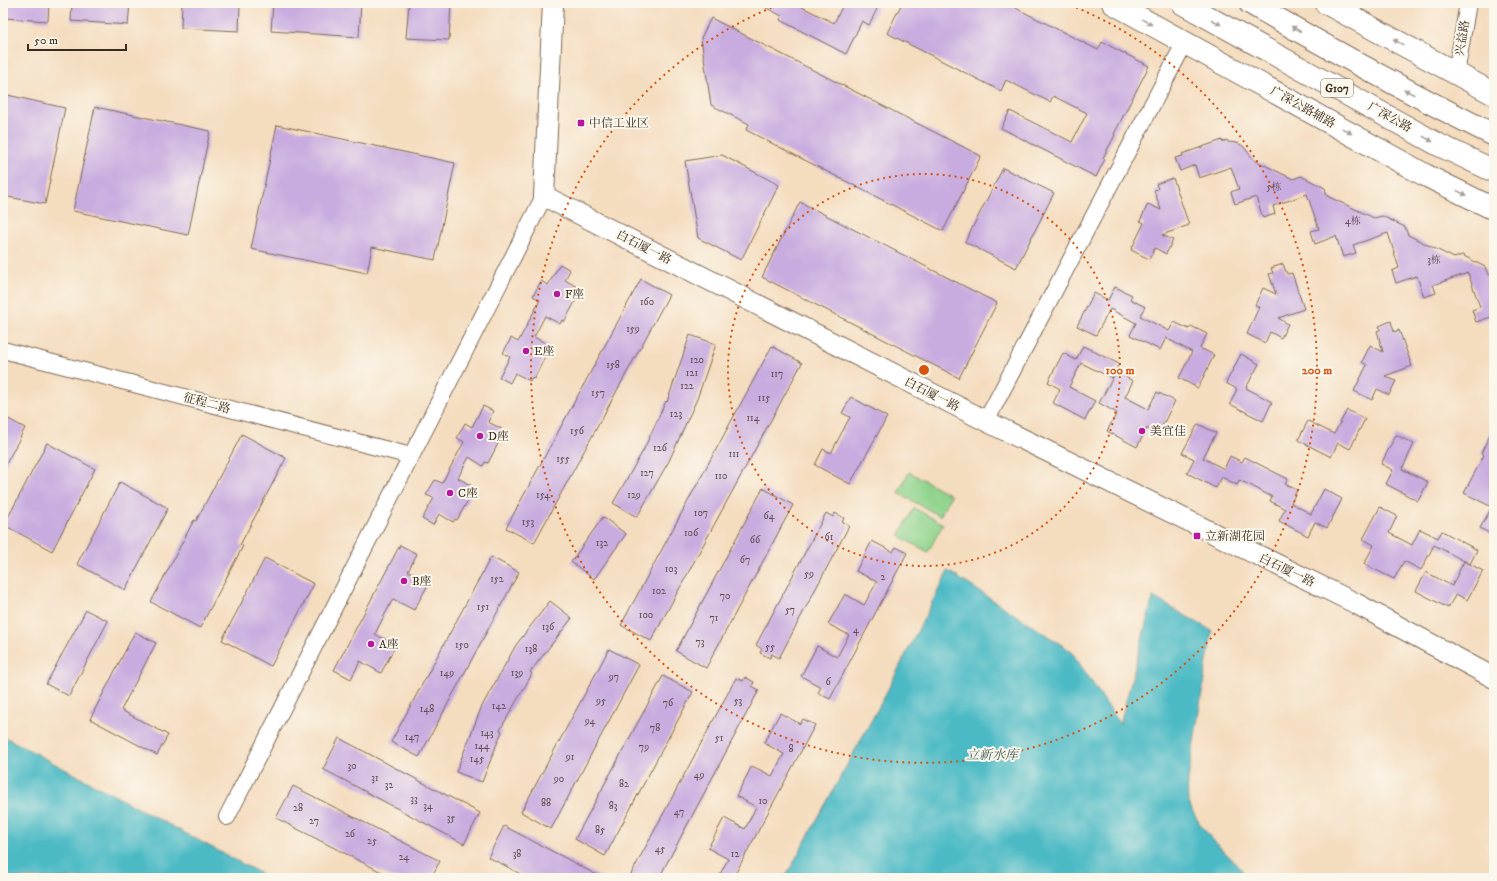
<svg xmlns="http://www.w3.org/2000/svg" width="1497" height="881" font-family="'IM FELL DW Pica','Noto Serif SC',serif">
	<rect width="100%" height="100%" fill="#fbf7ec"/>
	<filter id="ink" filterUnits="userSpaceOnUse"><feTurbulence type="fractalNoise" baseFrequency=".025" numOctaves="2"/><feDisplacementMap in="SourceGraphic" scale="8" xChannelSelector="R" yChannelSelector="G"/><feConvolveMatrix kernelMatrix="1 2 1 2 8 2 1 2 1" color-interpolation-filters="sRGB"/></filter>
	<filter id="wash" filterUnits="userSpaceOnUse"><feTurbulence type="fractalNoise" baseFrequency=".012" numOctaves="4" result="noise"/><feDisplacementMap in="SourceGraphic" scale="16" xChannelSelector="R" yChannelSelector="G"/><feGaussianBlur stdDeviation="0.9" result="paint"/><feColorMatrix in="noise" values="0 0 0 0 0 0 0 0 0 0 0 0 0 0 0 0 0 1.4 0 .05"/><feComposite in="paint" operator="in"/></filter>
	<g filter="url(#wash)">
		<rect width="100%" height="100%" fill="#f4dcbe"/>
		<path fill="#8fd38c" stroke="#657e55" d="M909,472L951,495L940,516L898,493Z
			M914,508L943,524L928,552L899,536Z"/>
		<path fill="#4cbac5" stroke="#447272" d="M948,571L1071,651L1120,724L1153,597L1212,631L1188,779C1188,785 1187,792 1188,798C1193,825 1224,850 1242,870L1245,878H785L882,701Z
			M3,736L269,878H3Z"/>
		<g id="blocks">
			<path fill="#c8abdf" d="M3,3H49L48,21L3,18Z
				M72,3H130L128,25L71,21Z
				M182,3H240L239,31L181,28Z
				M273,3H361L359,37L271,31Z
				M409,3H451L449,40L406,38Z
				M757,3H794L834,23L844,3H880L869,25L862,21L846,54L780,20L782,16Z
				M902,3H1006L1098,50L1102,42L1149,66L1114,134L1115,135L1103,158L1105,159L1096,177L1001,128L1010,111L1072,142L1087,113L1053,96L1050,102L1006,80L1001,91L887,33Z
				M711,18L981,156L943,231L746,130L749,124L711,105L701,38Z
				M3,94L65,108L45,204L3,196Z
				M95,107L210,131L188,235L73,211Z
				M277,125L455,163L435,260L372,247L367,273L251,249Z
				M1222,140V142L1227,140L1228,142L1237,143L1243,146L1254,160L1293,179L1301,176L1325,188L1327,196L1374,218L1382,216L1405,227L1408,235L1454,258L1462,255L1485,267L1488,274L1494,277V316L1476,322L1472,310L1480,307L1468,273L1433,285L1436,293L1424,297L1417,276L1396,283L1392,271L1399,268L1388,233L1353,245L1356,253L1343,257L1336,236L1315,244L1311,231L1319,229L1307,194L1273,206L1275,214L1263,218L1256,197L1235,204L1231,192L1239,189L1231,167L1199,178L1195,165L1180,171L1175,158L1183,156L1182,154Z
				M722,155L779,185L741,260L698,238L685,161Z
				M1003,168L1054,193L1016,268L965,242Z
				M1173,178L1189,225L1162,235L1173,240L1166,254L1155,248L1149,259L1131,250L1144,223L1140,221L1148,204L1161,210L1154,190L1158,189L1156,184Z
				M800,202L997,303L959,378L762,277Z
				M560,264L570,270L565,280L579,288L577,291L580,293L564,322L562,320L560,324L545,316L534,337L549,345L547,348L549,349L534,379L532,377L530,381L515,373L510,383L499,377L510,357L503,353L511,338L518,342L540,300L533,296L541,281L548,285Z
				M1283,264L1287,274L1292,273L1304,309L1278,318L1288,324L1281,338L1270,332L1265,343L1247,334L1259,307L1255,305L1263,288L1276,294L1269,274L1273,273L1271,268Z
				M641,279L669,295L534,543L506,528Z
				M1115,287L1132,295L1130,299L1145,307L1140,316L1169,331L1174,322L1189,329L1191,326L1207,334L1200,348L1214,355L1198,388L1179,378L1192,352L1166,338L1160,350L1130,335L1136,323L1110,309L1096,335L1077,326L1094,293L1108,300Z
				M1391,321L1394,332L1399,330L1412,366L1385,376L1396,381L1389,395L1377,389L1372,400L1354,391L1367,365L1362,362L1370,345L1383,352L1377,331L1380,330L1379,326Z
				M690,335L716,344L697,399L669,461L637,517L613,503L643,451L666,401L667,402Z
				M772,346L802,363L651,641L621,625Z
				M1083,346L1119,364L1112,378L1081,363L1069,387L1095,401L1085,420L1053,403L1060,389L1048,382L1063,353L1076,360Z
				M1241,354L1259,364L1246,388L1272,402L1263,421L1230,404L1237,389L1226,383Z
				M1116,372L1133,381L1125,397L1148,409L1157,392L1175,401L1158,434L1147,428L1137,447L1107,431L1117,413L1099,403Z
				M851,397L887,417L850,484L815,465L823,449L831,453L850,417L842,413Z
				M483,406L493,411L488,422L502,429L500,433L503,434L488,463L485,462L483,466L469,457L463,468L458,478L472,486L470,490L473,491L457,520L455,519L453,522L439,514L433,525L422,519L434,498L426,495L435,480L442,483L464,442L457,438L465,423L472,427Z
				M1347,410L1365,419L1350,449L1338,443L1331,457L1298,440L1308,421L1334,434Z
				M3,416L25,428L3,470Z
				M1198,424L1216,433L1203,458L1224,469L1230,456L1242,462L1245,457L1272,471L1288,479L1285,484L1297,490L1291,503L1311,514L1324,489L1342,499L1327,528L1315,522L1308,536L1279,521L1285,509L1270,501L1272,497L1250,485L1239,480L1237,485L1222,477L1216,488L1187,473L1194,459L1182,453Z
				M1494,427V536L1480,528L1492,507L1464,493L1484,455L1481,453Z
				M242,434L286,458L240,545L243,546L200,628L151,602L194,520L196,521Z
				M1396,435L1414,444L1402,469L1428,482L1418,501L1386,484L1393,470L1381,464Z
				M47,443L95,469L52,551L4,525Z
				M120,482L168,508L125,590L77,564Z
				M763,488L793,505L706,668L676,651Z
				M1380,507L1397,516L1389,533L1412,545L1420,529L1438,538L1442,531L1477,550L1470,564L1434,545L1421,570L1404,561L1394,579L1364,564L1374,545L1363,539Z
				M826,513L833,517L835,513L844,518L842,522L849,526L779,658L772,654L770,658L760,653L762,649L756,645Z
				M603,517L626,534L594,579L571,562Z
				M872,541L893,552L896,547L907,553L830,699L818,693L821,687L801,676L817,646L837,657L849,635L828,624L845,594L864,605L877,582L856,571Z
				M400,545L417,554L408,571L429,583L414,610L393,599L384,616L375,634L396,645L381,673L360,661L351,679L334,670Z
				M491,557L519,572L419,757L391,742Z
				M265,558L314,584L271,666L222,640Z
				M1464,561L1483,571L1467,600L1456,594L1448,608L1416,591L1426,572L1452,586Z
				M550,601L572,618L530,672L532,674L500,730L502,731L482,782L456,772L482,706L516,645Z
				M86,610L108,621L69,696L46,684Z
				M135,632L156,643L121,710L168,735L157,755L90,719Z
				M609,649L639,665L551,829L521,812Z
				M663,676L693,692L605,856L575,839Z
				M745,677L754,682L752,686L759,690L659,878H629L736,678L743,681Z
				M780,713L800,724L803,719L815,725L733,878H718L728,859L708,848L724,818L745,829L756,807L736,796L752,766L772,776L784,754L764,743Z
				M339,738L480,813L464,844L323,769Z
				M293,786L440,861L433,874L430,872L427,878H393L276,818Z
				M504,826L569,860L602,878H528L502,864L488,857Z"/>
		</g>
	</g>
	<g filter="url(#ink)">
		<use href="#blocks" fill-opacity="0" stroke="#7c6856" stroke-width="1"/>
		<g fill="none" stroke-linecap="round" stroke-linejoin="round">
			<defs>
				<path id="minor" d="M1456,74L1468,3
					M3,350L411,456
					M986,421L1185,42
					M227,817L544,196"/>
				<path id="tertiary" d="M553,3L544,196L992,424L1355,603L1494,678"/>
				<path id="primary" d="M1113,3L1425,175L1494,209
					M1326,3L1494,94"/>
				<path id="trunk" d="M1182,3L1439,145L1494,171
					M1250,3C1330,49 1411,94 1494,135"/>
			</defs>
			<use href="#minor" stroke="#7c6856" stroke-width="18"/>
			<use href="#tertiary" stroke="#7c6856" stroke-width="22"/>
			<use href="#primary" stroke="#7c6856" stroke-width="24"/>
			<use href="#trunk" stroke="#7c6856" stroke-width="24"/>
			<use href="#minor" stroke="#fff" stroke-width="16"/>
			<use href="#tertiary" stroke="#fff" stroke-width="20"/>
			<use href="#primary" stroke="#fff" stroke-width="22"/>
			<use href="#trunk" stroke="#fff" stroke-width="22"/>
		</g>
		<defs><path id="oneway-solid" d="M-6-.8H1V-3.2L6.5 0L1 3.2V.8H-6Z"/></defs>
		<g fill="#a79f9a">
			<use href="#oneway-solid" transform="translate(1147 22) rotate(29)"/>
			<use href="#oneway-solid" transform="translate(1216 22) rotate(29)"/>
			<use href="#oneway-solid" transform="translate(1296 29) rotate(-150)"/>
			<use href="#oneway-solid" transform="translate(1398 42) rotate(-151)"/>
			<use href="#oneway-solid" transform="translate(1409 92) rotate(-152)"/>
			<use href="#oneway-solid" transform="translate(1347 131) rotate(29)"/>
			<use href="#oneway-solid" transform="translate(1428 139) rotate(29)"/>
			<use href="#oneway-solid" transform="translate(1462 193) rotate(26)"/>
		</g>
	</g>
	<g fill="none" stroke="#d7540e" stroke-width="2" stroke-dasharray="2 4">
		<circle cx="924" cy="370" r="196"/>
		<path d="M1065 3A393 393 0 1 1 783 3"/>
	</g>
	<g fill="#b5179e" stroke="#fbf7ec" stroke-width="1.5">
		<rect x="577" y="119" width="8" height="8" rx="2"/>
		<circle cx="557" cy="294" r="4"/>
		<circle cx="526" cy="351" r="4"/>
		<circle cx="1142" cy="431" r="4"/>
		<circle cx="480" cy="436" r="4"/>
		<circle cx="450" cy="493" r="4"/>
		<rect x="1193" y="532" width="8" height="8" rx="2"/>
		<circle cx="404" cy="581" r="4"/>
		<circle cx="371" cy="644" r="4"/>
	</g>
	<g text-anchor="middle" stroke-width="4" stroke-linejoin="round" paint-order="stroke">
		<g font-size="10" fill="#5e4a4e">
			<text x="1274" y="190">5栋</text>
			<text x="1353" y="224">4栋</text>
			<text x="1434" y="263">3栋</text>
			<text x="647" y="305">160</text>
			<text x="633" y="332">159</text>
			<text x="697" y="363">120</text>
			<text x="613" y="368">158</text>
			<text x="692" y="376">121</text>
			<text x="777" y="377">117</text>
			<text x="687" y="389">122</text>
			<text x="598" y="396">157</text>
			<text x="764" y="401">115</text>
			<text x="676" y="417">123</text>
			<text x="753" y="421">114</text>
			<text x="577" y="434">156</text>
			<text x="660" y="451">126</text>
			<text x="734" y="457">111</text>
			<text x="563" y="462">155</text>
			<text x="647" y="476">127</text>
			<text x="721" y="479">110</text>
			<text x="543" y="498">154</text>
			<text x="634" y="498">129</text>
			<text x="701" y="516">107</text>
			<text x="769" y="519">64</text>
			<text x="528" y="525">153</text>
			<text x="691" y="536">106</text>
			<text x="829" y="540">61</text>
			<text x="755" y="543">66</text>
			<text x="602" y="546">132</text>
			<text x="745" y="563">67</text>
			<text x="671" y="572">103</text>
			<text x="809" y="577">59</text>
			<text x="883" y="580">2</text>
			<text x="497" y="582">152</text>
			<text x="659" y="594">102</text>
			<text x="725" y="599">70</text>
			<text x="483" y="610">151</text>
			<text x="790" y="613">57</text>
			<text x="646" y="618">100</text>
			<text x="714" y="621">71</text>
			<text x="548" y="630">136</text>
			<text x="856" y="633">4</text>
			<text x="700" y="645">73</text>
			<text x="462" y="648">150</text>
			<text x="770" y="650">55</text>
			<text x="531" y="652">138</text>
			<text x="447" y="676">149</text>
			<text x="517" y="676">139</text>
			<text x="614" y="680">97</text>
			<text x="828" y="685">6</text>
			<text x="601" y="704">95</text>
			<text x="738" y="704">53</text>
			<text x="668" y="706">76</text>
			<text x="499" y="709">142</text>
			<text x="427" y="712">148</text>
			<text x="590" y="724">94</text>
			<text x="655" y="731">78</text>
			<text x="487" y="736">143</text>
			<text x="412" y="740">147</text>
			<text x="719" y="741">51</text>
			<text x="482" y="749">144</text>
			<text x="644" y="750">79</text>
			<text x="791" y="752">8</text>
			<text x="570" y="760">91</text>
			<text x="477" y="762">145</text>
			<text x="352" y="769">30</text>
			<text x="699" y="778">49</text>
			<text x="375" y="781">31</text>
			<text x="559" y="782">90</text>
			<text x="624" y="787">82</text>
			<text x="389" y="788">32</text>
			<text x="414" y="802">33</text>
			<text x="763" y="804">10</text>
			<text x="546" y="806">88</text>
			<text x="428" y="809">34</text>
			<text x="613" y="809">83</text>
			<text x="298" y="811">28</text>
			<text x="679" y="815">47</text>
			<text x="451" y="821">35</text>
			<text x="314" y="824">27</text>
			<text x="600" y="833">85</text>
			<text x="350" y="837">26</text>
			<text x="372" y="844">25</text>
			<text x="660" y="852">45</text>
			<text x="517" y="857">38</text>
			<text x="735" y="857">12</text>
			<text x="404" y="860">24</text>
		</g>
		<rect fill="#fbf7ec" stroke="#75685c" stroke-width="1" x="1321" y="79" width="32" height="18" rx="3"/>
		<g font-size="11" font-weight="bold" fill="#3b2a1e">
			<text x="1337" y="92">G107</text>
		</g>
		<g font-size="12" fill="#3b2a1e" stroke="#fbf7ec">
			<text transform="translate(1462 38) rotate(-81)" y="4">兴益路</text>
			<text transform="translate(1303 107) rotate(29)" y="4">广深公路辅路</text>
			<text transform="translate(1390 117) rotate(29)" y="4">广深公路</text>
			<text transform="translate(644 247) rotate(27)" y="4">白石厦一路</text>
			<text transform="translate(932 394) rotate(27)" y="4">白石厦一路</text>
			<text transform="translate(207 403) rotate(15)" y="4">征程二路</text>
			<text transform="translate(1287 570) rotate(26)" y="4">白石厦一路</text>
		</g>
		<g font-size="12" fill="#3b2a1e" stroke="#fbf7ec" text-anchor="start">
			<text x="589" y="127">中信工业区</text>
			<text x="565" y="298">F座</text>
			<text x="534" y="355">E座</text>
			<text x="1150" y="435">美宜佳</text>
			<text x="488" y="440">D座</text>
			<text x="458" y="497">C座</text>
			<text x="1205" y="540">立新湖花园</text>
			<text x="412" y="585">B座</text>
			<text x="379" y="648">A座</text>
		</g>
		<g font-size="13" font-style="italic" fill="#415c58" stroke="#fbf7ec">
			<text x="992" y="759">立新水库</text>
		</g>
	</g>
	<circle cx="924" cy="370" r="6" fill="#d7540e" stroke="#fbf7ec" stroke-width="2"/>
	<g font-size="12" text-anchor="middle" font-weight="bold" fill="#d7540e" stroke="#fbf7ec" stroke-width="4" stroke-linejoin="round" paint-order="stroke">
		<text x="1120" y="374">100 m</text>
		<text x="1317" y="374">200 m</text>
	</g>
	<rect width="1497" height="881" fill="none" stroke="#fbf7ec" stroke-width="16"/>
	<path d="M28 44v6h98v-6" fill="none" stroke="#3b2a1e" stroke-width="2"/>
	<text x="34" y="44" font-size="12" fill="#3b2a1e" stroke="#fbf7ec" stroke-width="3" paint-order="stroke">50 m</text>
</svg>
